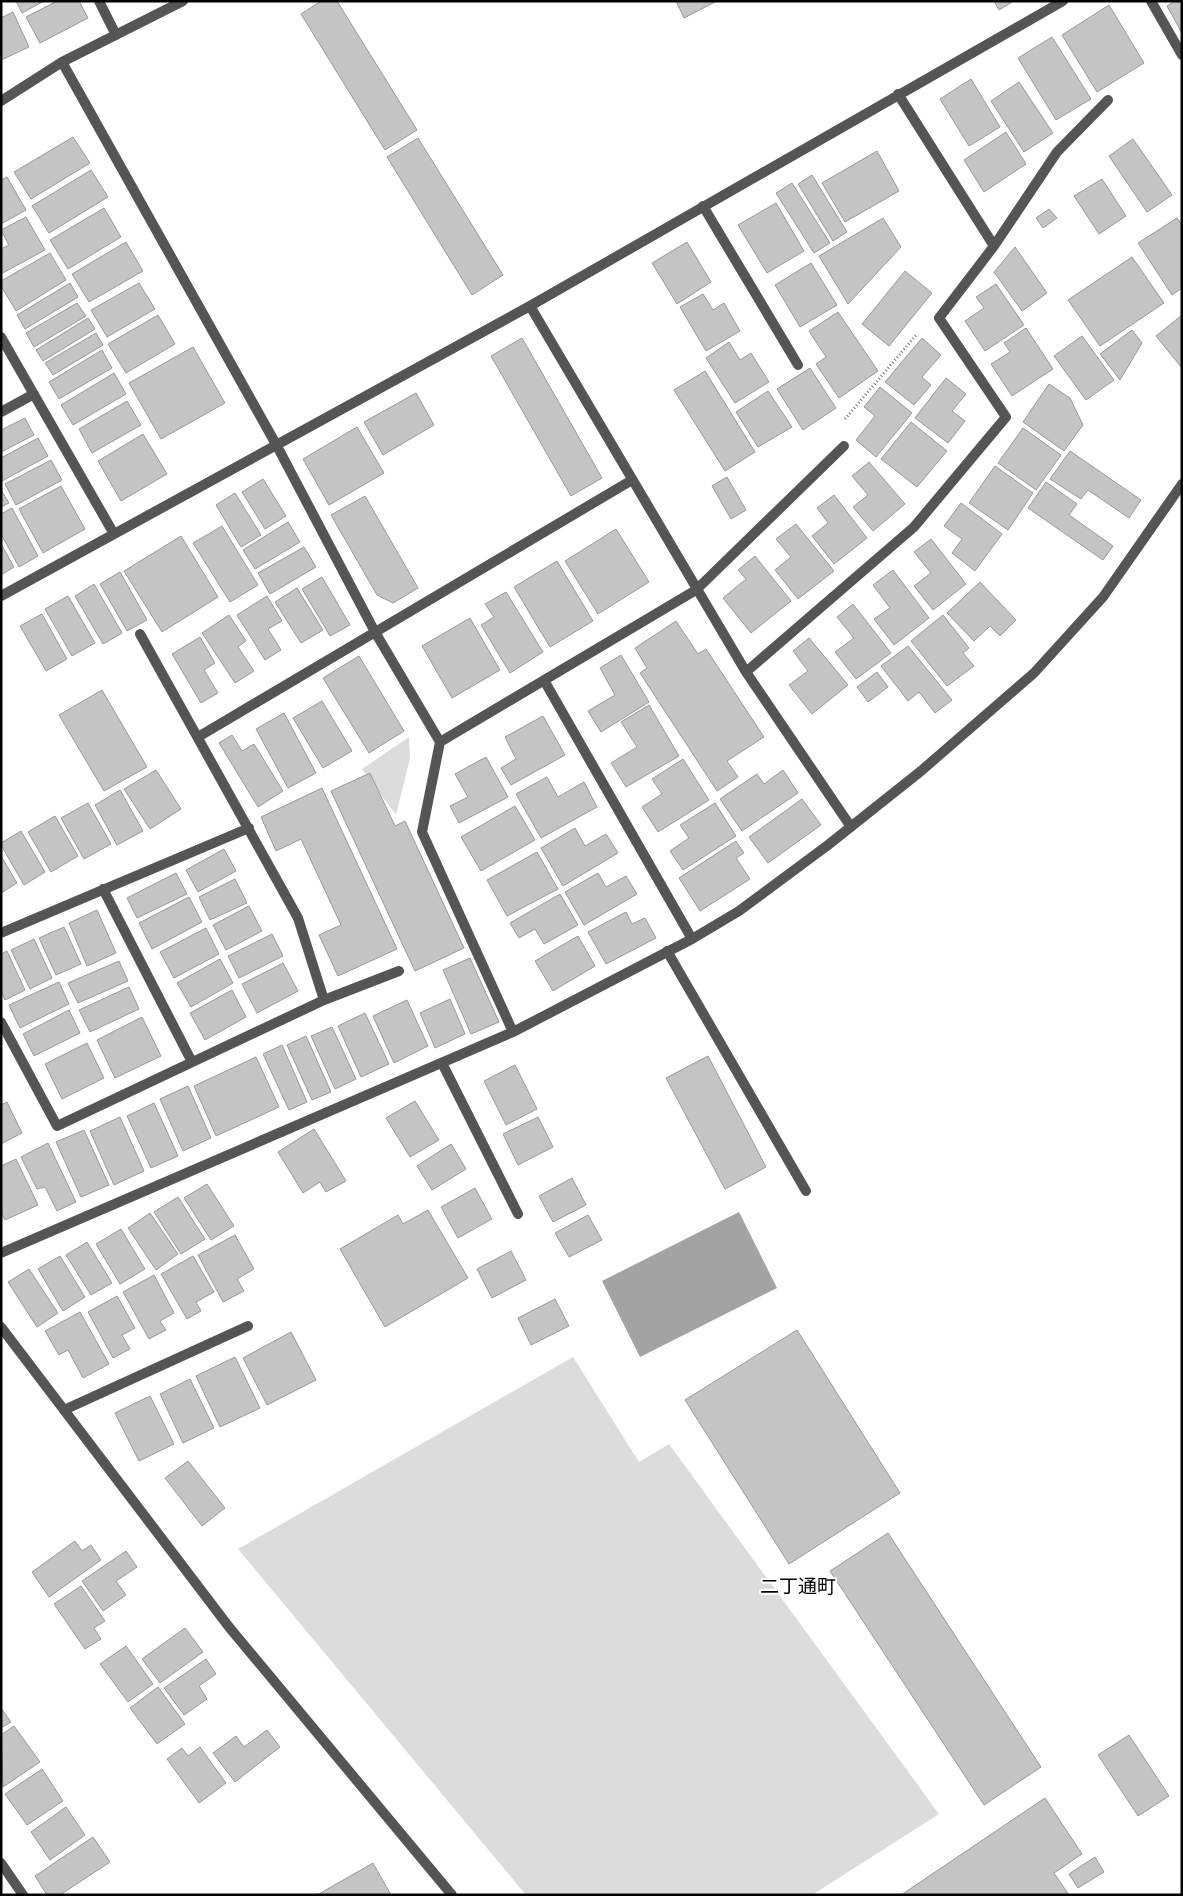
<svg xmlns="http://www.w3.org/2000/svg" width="1183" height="1896" font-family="Inter,'Noto Sans JP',sans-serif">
	<rect width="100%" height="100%" fill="#fff"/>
	<path fill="#dcdcdc" d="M409,737L410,758L396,815L362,769Z
		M573,1357L639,1462L669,1444L939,1814L812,1895H526L238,1549Z"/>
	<path fill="#a3a3a3" d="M739,1212L777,1288L640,1357L602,1281Z"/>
	<path fill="#c4c4c4" stroke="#999" d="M16,1H44L22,13Z
		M57,1H79L88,18L40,43L26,17Z
		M321,1H337L417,130L385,150L301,14Z
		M676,1H717L684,18Z
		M994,1H1014L999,10Z
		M1175,1H1182V33L1167,6Z
		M1109,5L1144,63L1097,92L1062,35Z
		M13,12L29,47L1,60V18Z
		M1052,37L1091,99L1056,120L1018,58Z
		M971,79L1000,127L969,146L940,99Z
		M1019,82L1053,133L1024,152L991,101Z
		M1006,132L1026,164L984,192L964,160Z
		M73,137L90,163L31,199L14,172Z
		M418,138L503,275L472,295L387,157Z
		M1133,139L1172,195L1147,212L1109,156Z
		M877,151L899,191L845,222L822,183Z
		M91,170L108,197L49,233L32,206Z
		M812,175L847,232L833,241L798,184Z
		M7,177L26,210L1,224V180Z
		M1102,179L1126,216L1099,234L1074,196Z
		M792,183L830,243L814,253L776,193Z
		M776,203L804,251L767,273L738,225Z
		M104,208L121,237L68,269L50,240Z
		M1049,209L1057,218L1043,228L1036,218Z
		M26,217L45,250L1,274V249L9,245L1,230Z
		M883,218L901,247L848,304L819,256Z
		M1177,218L1182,225V288L1172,295L1138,243Z
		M126,242L143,271L89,302L72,274Z
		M687,242L711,282L677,304L652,263Z
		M1015,247L1047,293L1022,311L994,272Z
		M50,253L66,280L16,311L1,286V281Z
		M1132,257L1164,303L1100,346L1068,300Z
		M811,263L837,305L800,327L775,285Z
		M905,271L932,293L889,346L862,324Z
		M70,283L78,297L25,329L17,315Z
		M139,283L155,309L107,337L91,310Z
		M996,284L1024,325L985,351L965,321L984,308L976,297Z
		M703,294L713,310L724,303L740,331L706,351L680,307Z
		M77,303L86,316L34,347L26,333Z
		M838,312L878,371L839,398L816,364L826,357L809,331Z
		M158,315L175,344L126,373L108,344Z
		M1182,315V368L1156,336Z
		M88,318L95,329L43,361L36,350Z
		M1026,328L1053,369L1012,396L991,364L1010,352L1004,343Z
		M1132,330L1142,343L1120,380L1100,354Z
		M96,333L103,345L53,375L45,363Z
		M1082,336L1114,380L1086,400L1054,356Z
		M522,338L602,478L571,496L491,356Z
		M922,338L941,355L922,377L931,385L914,405L885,382Z
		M729,342L740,360L751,353L769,382L735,403L706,358Z
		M193,347L225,403L161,439L129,383Z
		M102,350L112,368L59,399L49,382Z
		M810,368L836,408L803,430L777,389Z
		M705,371L755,452L725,471L674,390Z
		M114,373L126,394L73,425L61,405Z
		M946,378L966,394L952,411L965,421L948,443L915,418Z
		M1049,384L1070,398L1083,425L1064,451L1023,422Z
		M880,387L912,413L876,457L856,440L875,416L864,407Z
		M768,391L792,427L758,447L736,412Z
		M416,393L434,425L383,455L364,422Z
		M127,401L141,425L92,453L79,429Z
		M25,418L34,435L1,452V430Z
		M911,422L947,451L917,487L881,459Z
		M357,427L384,473L329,505L303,459Z
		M1023,428L1061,455L1036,490L998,463Z
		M143,434L167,474L121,501L98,461Z
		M38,438L48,456L2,481L1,458Z
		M1070,451L1141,500L1129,518L1088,490L1081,499L1050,479Z
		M51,460L62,480L16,505L5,484Z
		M869,462L905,504L873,531L853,507L868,495L852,476Z
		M995,466L1033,493L1008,530L969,503Z
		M727,477L746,510L731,519L712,486Z
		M263,479L286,516L265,529L242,492Z
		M1046,482L1077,504L1069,515L1113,546L1103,560L1028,508Z
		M61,486L85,529L43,553L19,509Z
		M1,490L9,503L1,507Z
		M235,493L261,535L241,547L216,505Z
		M834,495L867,538L834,564L812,536L828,523L817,508Z
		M365,496L418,588L393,603L377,595L331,515Z
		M961,503L1002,534L975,571L952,553L962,539L944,526Z
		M12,508L38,556L19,567L1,534V514Z
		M288,522L300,542L255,569L243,550Z
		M796,524L834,571L798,599L775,570L791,557L776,539Z
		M222,526L258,585L230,602L193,543Z
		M616,529L649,582L598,614L565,561Z
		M181,536L218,597L162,632L124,571Z
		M931,539L966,584L933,610L914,586L931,573L914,552Z
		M1,544L14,567L1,575Z
		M304,547L316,567L270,594L258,573Z
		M755,556L791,601L751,633L723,598L746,579L738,570Z
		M557,561L593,621L550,647L514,587Z
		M893,570L929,618L894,645L874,619L890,608L873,585Z
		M120,572L147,620L127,631L100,584Z
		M322,577L350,625L330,636L302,589Z
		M980,582L1016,620L1000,636L990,626L974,641L947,613Z
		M94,584L122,633L103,644L75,596Z
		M297,588L323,630L301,643L275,602Z
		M506,592L543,652L510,673L481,625L494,617L485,604Z
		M68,596L95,643L72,656L45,609Z
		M267,596L282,621L268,629L281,650L265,660L237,615Z
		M853,604L891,653L856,679L835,652L854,638L837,617Z
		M42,614L67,659L46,671L20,626Z
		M229,615L246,641L238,647L254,671L235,683L202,633Z
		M943,615L969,648L963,653L974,666L947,686L911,641Z
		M470,618L500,670L452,698L422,646Z
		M676,621L698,654L706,649L764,737L727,761L738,777L717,791L640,673L647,668L635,648Z
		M200,637L215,663L204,670L218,693L201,703L172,654Z
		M809,638L848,685L812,714L789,685L808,671L793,651Z
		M908,646L952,700L935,713L919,692L908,701L881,666Z
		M621,655L649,702L601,732L588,711L615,695L600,668Z
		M359,656L404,731L369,753L323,678Z
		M877,672L888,687L868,702L857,687Z
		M102,690L147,767L104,791L59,715Z
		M322,701L352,751L323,768L293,718Z
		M649,705L679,756L626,787L611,763L637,747L621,722Z
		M284,713L316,773L288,788L256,729Z
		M543,716L565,755L511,785L501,768L516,759L505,737Z
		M232,735L242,751L254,744L283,791L258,807L219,743Z
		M486,757L508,797L459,823L450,806L468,797L455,774Z
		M683,759L709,800L658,832L642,807L662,794L652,779Z
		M156,770L181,809L150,829L124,789Z
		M783,770L798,793L742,831L720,799L757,774L764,784Z
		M370,773L395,826L405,821L464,948L415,971L331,791Z
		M547,777L558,797L584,782L597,807L541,838L516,794Z
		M322,788L397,949L338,976L319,935L341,925L301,839L276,851L261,817Z
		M120,790L143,831L117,845L95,805Z
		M802,799L821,825L768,863L749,837Z
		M88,803L111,844L84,859L61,818Z
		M715,803L736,836L683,870L670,851L689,838L680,825Z
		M515,806L535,840L481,871L461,837Z
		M55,816L78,856L51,872L28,832Z
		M575,828L585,846L606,834L618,853L563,886L541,848Z
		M21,831L45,872L24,885L1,845V843Z
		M736,841L744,853L736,858L750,879L700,911L679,878Z
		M224,849L236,871L198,892L186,870Z
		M537,852L558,889L507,916L487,880Z
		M1,856L17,883L1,893Z
		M176,873L187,894L137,918L127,898Z
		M598,873L606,887L626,876L637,894L584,925L565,892Z
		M235,879L247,903L210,920L199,897Z
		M560,894L578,925L544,944L535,929L519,938L510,923Z
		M189,897L202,922L152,949L139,923Z
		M249,906L262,931L226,950L213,925Z
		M97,910L116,953L87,966L69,923Z
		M626,912L632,924L645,918L656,938L606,964L588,932Z
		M64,927L81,964L56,975L39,938Z
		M206,928L219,954L174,978L160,952Z
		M272,934L283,956L239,978L228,956Z
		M578,936L595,966L553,991L535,961Z
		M34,939L52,978L30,989L11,950Z
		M7,951L25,990L5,1000L1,990V954Z
		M470,958L499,1022L471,1034L443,970Z
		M220,959L233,983L191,1007L177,983Z
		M119,961L128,981L78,1003L68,983Z
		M283,963L298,991L257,1013L242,984Z
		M59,982L69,1004L20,1028L9,1005Z
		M129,987L139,1009L90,1032L79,1010Z
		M232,990L246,1017L205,1040L190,1013Z
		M450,999L465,1034L435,1048L420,1013Z
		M407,1000L428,1046L394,1063L373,1016Z
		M69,1010L80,1033L34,1056L23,1034Z
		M365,1013L389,1064L361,1077L338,1026Z
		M142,1017L161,1056L115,1078L97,1040Z
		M332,1027L356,1079L335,1089L311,1036Z
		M306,1036L331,1092L312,1100L287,1045Z
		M87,1043L104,1078L62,1099L45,1064Z
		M282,1045L307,1102L289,1110L263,1054Z
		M708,1056L766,1167L725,1189L666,1078Z
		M256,1057L279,1107L216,1136L194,1086Z
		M515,1065L537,1109L506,1125L484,1081Z
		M188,1086L211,1138L183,1151L160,1099Z
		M415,1101L439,1140L410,1157L386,1118Z
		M7,1102L22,1133L1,1144V1105Z
		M154,1103L178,1156L151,1168L127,1116Z
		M120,1117L144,1171L114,1185L90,1131Z
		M538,1117L553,1147L518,1165L503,1134Z
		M314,1129L346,1181L326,1192L320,1182L303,1193L278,1152Z
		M84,1130L109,1185L81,1197L56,1142Z
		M48,1143L76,1202L57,1211L45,1187L37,1189L21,1157Z
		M451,1144L466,1169L432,1190L417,1166Z
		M16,1159L38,1205L5,1220L1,1213V1166Z
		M572,1178L586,1205L553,1222L539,1196Z
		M207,1184L234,1226L211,1240L184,1198Z
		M475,1188L492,1219L458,1238L441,1207Z
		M178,1197L205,1239L181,1254L154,1212Z
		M428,1210L468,1278L385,1327L340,1249L398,1215L403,1224Z
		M150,1213L178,1254L156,1270L128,1228Z
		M588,1215L602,1240L569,1257L555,1233Z
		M121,1229L145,1269L120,1284L96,1244Z
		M235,1235L254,1269L237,1279L244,1291L223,1302L198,1255Z
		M87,1242L112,1283L91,1295L66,1255Z
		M511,1251L526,1280L492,1298L477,1269Z
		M60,1256L85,1297L63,1311L38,1269Z
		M193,1256L214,1292L196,1302L201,1311L187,1319L161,1274Z
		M29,1269L58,1313L37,1327L8,1282Z
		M154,1275L174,1313L160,1321L166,1330L149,1339L123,1292Z
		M117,1296L135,1328L122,1335L130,1349L113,1358L88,1312Z
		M555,1299L569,1326L531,1345L518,1318Z
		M80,1312L109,1364L83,1378L68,1350L59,1355L45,1331Z
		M797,1330L900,1493L789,1564L685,1400Z
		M291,1332L316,1380L267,1405L243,1358Z
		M235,1357L260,1408L220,1427L196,1376Z
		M190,1379L214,1428L183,1443L160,1394Z
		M150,1396L174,1444L139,1461L115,1413Z
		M188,1461L225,1508L202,1526L165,1478Z
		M888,1533L1041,1767L984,1805L830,1571Z
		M75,1541L82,1551L91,1545L101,1560L49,1597L32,1572Z
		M126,1551L137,1567L116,1581L126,1595L103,1611L82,1581Z
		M81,1586L105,1621L94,1628L101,1639L85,1649L54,1604Z
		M185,1628L203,1652L160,1683L142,1659Z
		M126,1646L153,1684L128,1702L100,1664Z
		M206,1659L216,1674L199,1686L207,1699L184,1715L164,1688Z
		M158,1687L185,1724L157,1744L130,1708Z
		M1,1708L11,1722L1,1728Z
		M14,1726L40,1762L3,1787L1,1735Z
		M267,1730L280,1747L235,1782L213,1753L236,1736L244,1747Z
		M1129,1735L1169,1796L1138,1816L1098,1755Z
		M200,1747L226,1783L199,1803L167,1759L182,1748L188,1756Z
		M42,1769L63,1801L27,1825L5,1794Z
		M1045,1798L1082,1854L1054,1873L1069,1895H901Z
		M66,1807L85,1835L50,1860L31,1832Z
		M93,1837L110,1862L60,1895H47L35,1876Z
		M1095,1857L1104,1872L1078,1888L1069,1874Z
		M373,1863L391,1895H317Z"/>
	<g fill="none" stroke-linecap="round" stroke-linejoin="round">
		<path stroke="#777" stroke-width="3" stroke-dasharray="1 2.5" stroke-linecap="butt" d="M845,419L917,334"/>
		<path stroke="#555" stroke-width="10" d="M1151,1L1182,55
			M703,206L798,365
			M442,1063L518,1214
			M64,1410L248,1326
			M1,1863L23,1895"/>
		<path stroke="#555" stroke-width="10" d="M99,1L116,35
			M62,62L277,446L375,632L440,742
			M1,101L62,62L183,1
			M994,246L1057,152L1108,100
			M530,306L746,672L851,827
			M1,337L114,534
			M1,412L34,394
			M1,596L530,306L1063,1
			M140,634L298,918L324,1000
			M746,672L914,527L1006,417L939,318L994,246L898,94
			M545,682L692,939
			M198,737L632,480
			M103,889L192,1062
			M1,933L249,828
			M667,951L806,1191
			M1,1022L57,1126L324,1000L399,971
			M513,1032L422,832L440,742L696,590L844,446
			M1,1253L513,1032L692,939L739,911L828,845L921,771L1034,673L1103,597L1182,484
			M1,1327L229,1627L452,1895"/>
	</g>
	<g text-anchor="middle" stroke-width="4" stroke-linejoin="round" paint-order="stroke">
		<g font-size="19" fill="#000" stroke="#fff">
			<text x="798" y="1593">二丁通町</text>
		</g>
	</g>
	<rect width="1183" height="1896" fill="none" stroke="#000000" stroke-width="5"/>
</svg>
